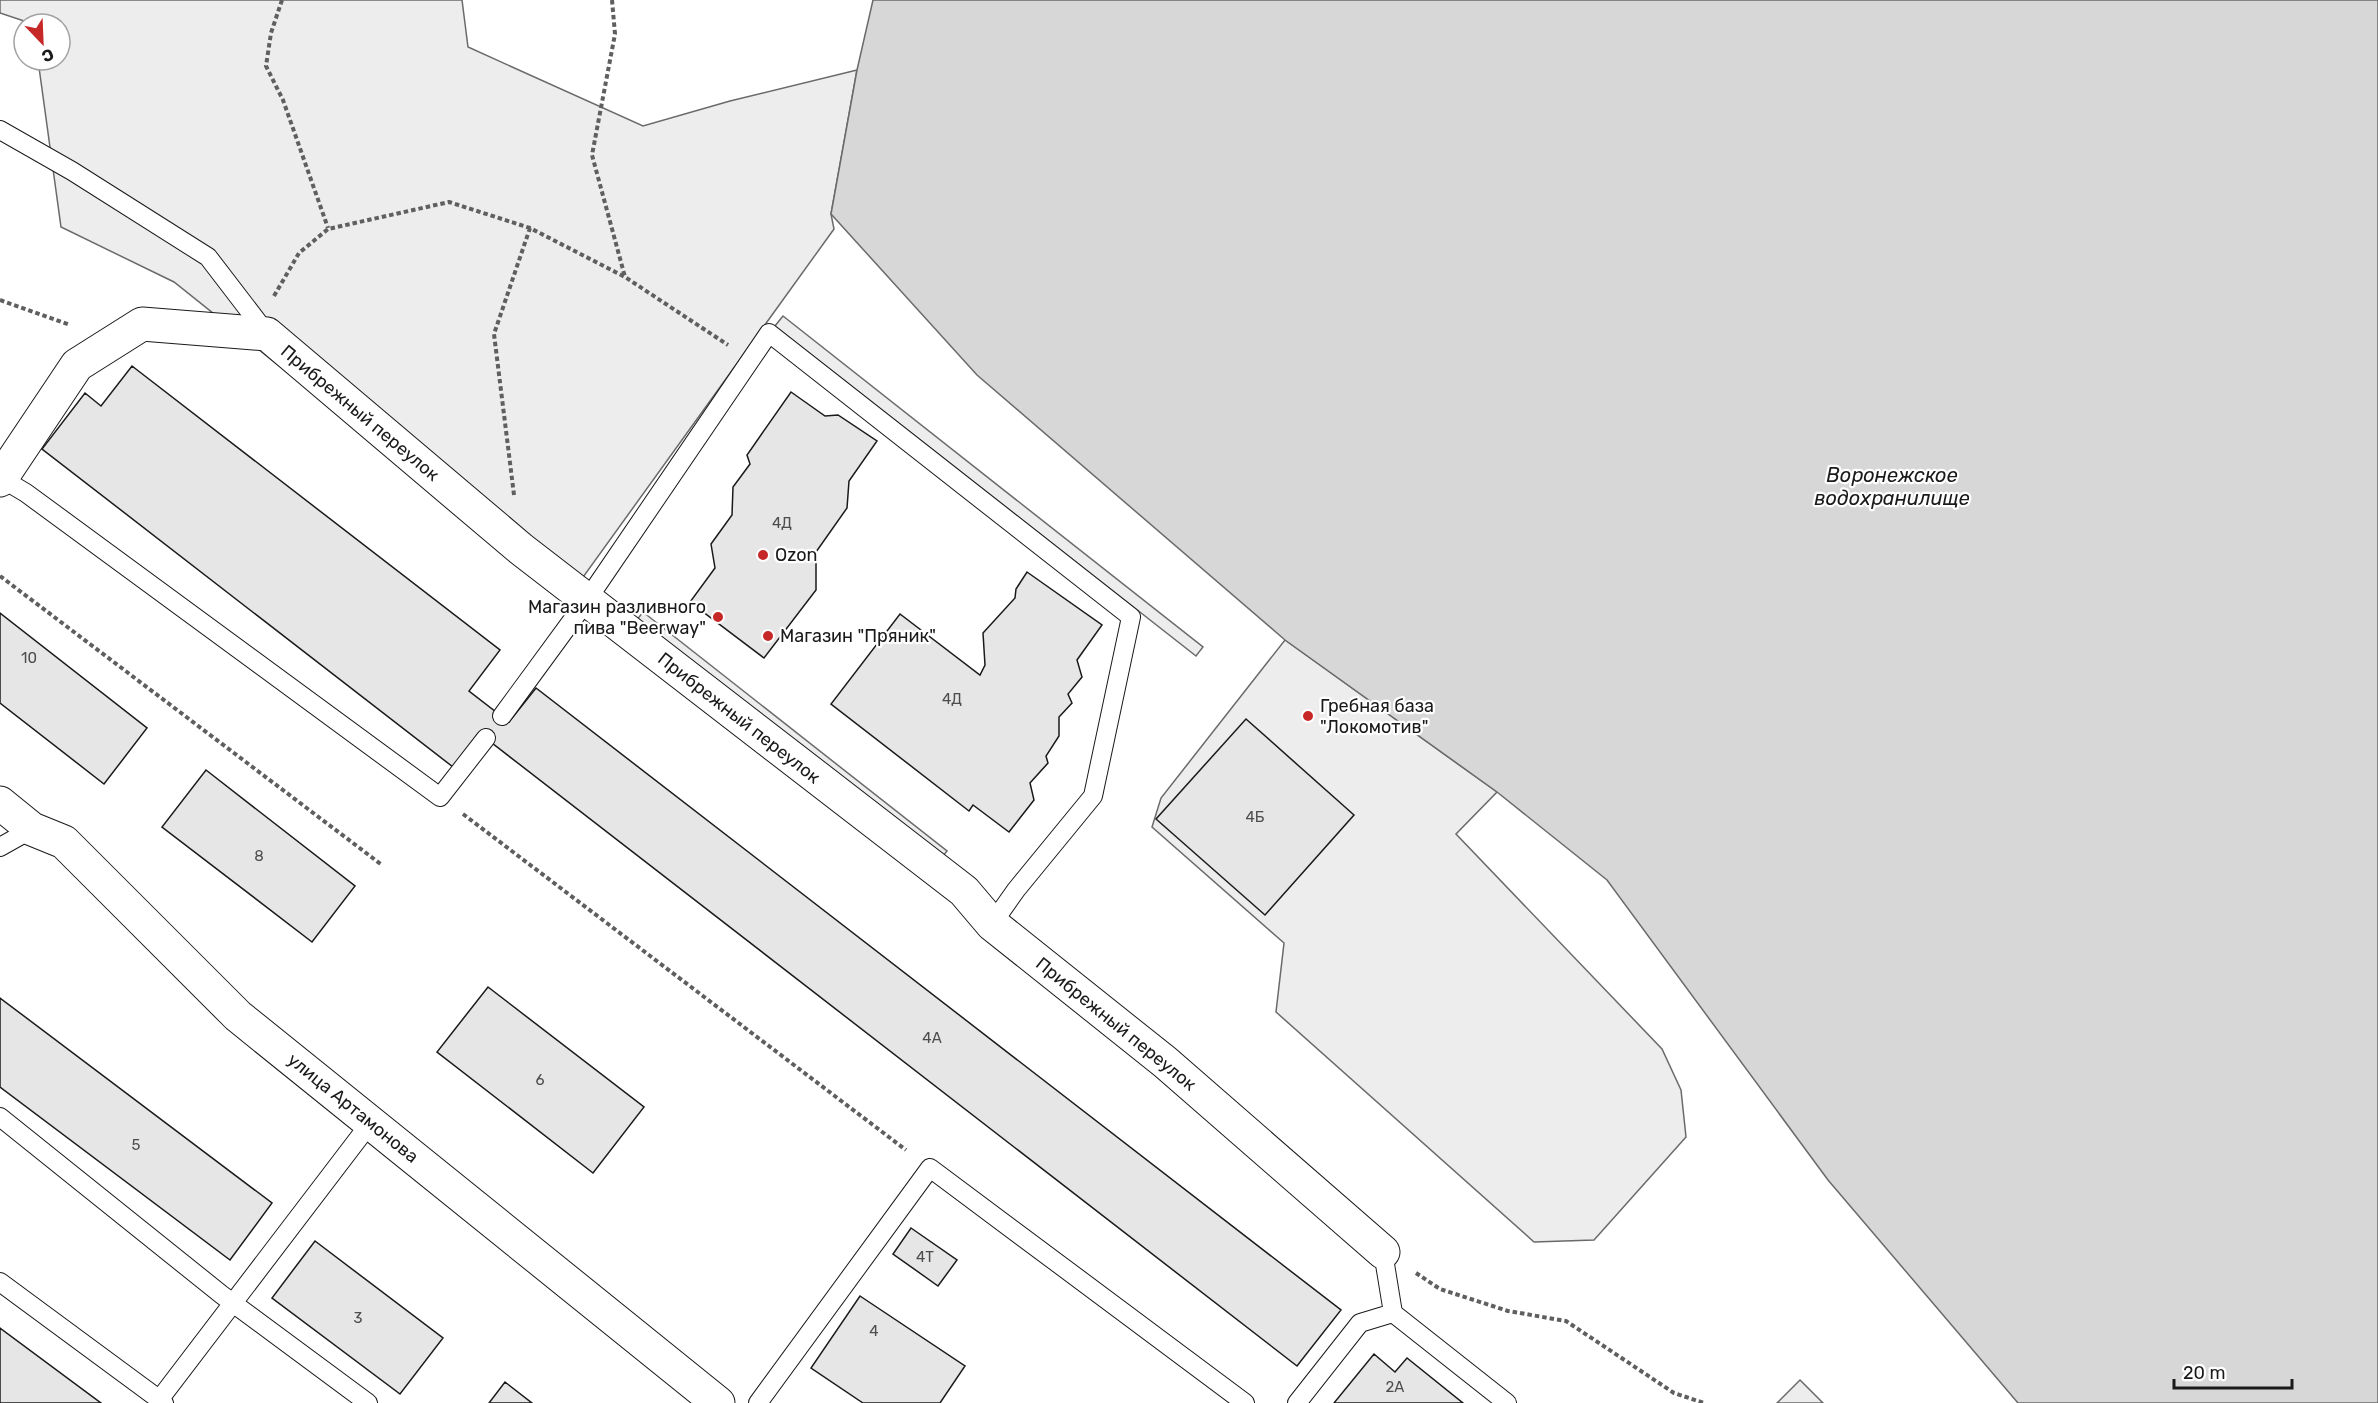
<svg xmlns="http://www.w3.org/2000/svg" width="2378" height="1403" font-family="Rubik,sans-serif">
	<rect width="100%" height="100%" fill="#fff"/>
	<path fill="#ededed" stroke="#6a6a6a" stroke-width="1.5" d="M0,0H462L468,47L643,126L730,101L857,70L831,214L834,229L581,580L333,409L174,282L61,227L38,60H60V24H33L0,13Z
		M783,316L1203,647L1196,656L775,326Z
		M643,612L947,851L940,860L636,621Z
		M1285,640L1497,792L1456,834L1662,1049L1681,1090L1686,1137L1594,1240L1534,1242L1276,1012L1284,943L1152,827L1161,798Z
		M1800,1380L1823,1403H1777Z"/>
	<path fill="#d7d7d7" stroke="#6a6a6a" stroke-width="1.5" d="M873,0H2378V1403H2018L1828,1180L1607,880L1497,792L1285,640L977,375L831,214L857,70Z"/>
	<path fill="#e6e6e6" stroke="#1a1a1a" stroke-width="1.5" d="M132,366L500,650L469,691L509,722L536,688L1341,1310L1297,1366L479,733L453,767L42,449L85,393L101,406Z
		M791,392L825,416L838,415L877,441L849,481L847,508L816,552V590L764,658L690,602L715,568L711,544L732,515L733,487L750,464L747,455Z
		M1027,572L1102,625L1077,660L1082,677L1068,694L1072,703L1059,717V736L1046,756L1048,763L1030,783L1034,800L1009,832L973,805L969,811L831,704L900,614L980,675L985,665L983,633L1015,598L1016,589Z
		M0,613L147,728L104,784L0,703Z
		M1246,719L1354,815L1265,915L1156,819Z
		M206,770L355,886L312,942L162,827Z
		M488,987L644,1107L593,1173L437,1052Z
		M0,998L272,1203L230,1260L0,1087Z
		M911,1228L957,1260L938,1286L893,1254Z
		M315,1241L443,1338L400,1394L272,1298Z
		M860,1296L965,1366L940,1403H863L811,1368Z
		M0,1328L101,1403H0Z
		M1374,1354L1395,1372L1407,1358L1463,1403H1334Z
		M505,1382L532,1403H489Z"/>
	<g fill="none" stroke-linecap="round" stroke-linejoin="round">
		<defs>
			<path id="lane" d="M0,130L72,171L208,257L267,334
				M1,478L26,493L440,797L486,738
				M502,716L587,600L769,333L1131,617L1093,796L1016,890L992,924
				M0,847L32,829
				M0,1117L222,1295L368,1403
				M1383,1252L1393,1313L1507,1403
				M0,1282L164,1403
				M159,1400L371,1122
				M758,1403L930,1168L1245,1403
				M1297,1403L1360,1323L1393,1313"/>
			<path id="street" d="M0,480L77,365L142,324L267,334L521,549L964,891L992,924L1165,1062L1383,1252
				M0,803L32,829L64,842L238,1016L718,1403"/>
		</defs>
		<use href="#lane" stroke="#1a1a1a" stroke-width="20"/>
		<use href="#street" stroke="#1a1a1a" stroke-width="35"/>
		<path stroke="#5f5f5f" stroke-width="4" stroke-dasharray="4.5 3" stroke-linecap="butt" d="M282,0L271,33L266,66L283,100L328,228
			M612,0L615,34L592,155L625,277
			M274,296L299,253L328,229L449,202L530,228L625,277L728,345
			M0,300L70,325
			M514,495L494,334L530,228
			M0,576L382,865
			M463,814L906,1150
			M1416,1273L1440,1289L1508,1311L1566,1321L1674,1393L1704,1403"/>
		<use href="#lane" stroke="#fff" stroke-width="18"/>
		<use href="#street" stroke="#fff" stroke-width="33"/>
	</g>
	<g fill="#c62828" stroke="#fff" stroke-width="2">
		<circle cx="763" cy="555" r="6"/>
		<circle cx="718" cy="617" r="6"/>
		<circle cx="768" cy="636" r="6"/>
		<circle cx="1308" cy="716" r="6"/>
	</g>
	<g text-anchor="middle" stroke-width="4.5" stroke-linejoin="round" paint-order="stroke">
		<g font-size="15" fill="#4d4d4d">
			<text x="782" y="528">4Д</text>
			<text x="29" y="663">10</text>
			<text x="952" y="704">4Д</text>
			<text x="1255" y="822">4Б</text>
			<text x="259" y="861">8</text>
			<text x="932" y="1043">4А</text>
			<text x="540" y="1085">6</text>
			<text x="136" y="1150">5</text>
			<text x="925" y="1262">4Т</text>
			<text x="358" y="1323">3</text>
			<text x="874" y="1336">4</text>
			<text x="1395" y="1392">2А</text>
		</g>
		<g font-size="18" fill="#1a1a1a" stroke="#fff">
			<text transform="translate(360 413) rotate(40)" y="6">Прибрежный переулок</text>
			<text transform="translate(739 718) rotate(38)" y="6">Прибрежный переулок</text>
			<text transform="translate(1116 1024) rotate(39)" y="6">Прибрежный переулок</text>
			<text transform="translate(353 1108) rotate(39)" y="6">улица Артамонова</text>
		</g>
		<g font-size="18" fill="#1a1a1a" stroke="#fff" text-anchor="start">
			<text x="775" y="561">Ozon</text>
			<text x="706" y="613" text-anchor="end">Магазин разливного<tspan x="706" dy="21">пива "Beerway"</tspan></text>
			<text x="780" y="642">Магазин "Пряник"</text>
			<text x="1320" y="712">Гребная база<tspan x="1320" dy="21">"Локомотив"</tspan></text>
		</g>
		<g font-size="20" font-style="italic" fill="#1a1a1a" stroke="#fff">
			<text x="1892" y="482">Воронежское<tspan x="1892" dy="23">водохранилище</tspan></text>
		</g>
	</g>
	<g transform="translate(42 42) rotate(157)"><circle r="28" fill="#ffffff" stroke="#a3a3a3" stroke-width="1.5"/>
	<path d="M0-4.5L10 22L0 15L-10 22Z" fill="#c62828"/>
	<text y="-9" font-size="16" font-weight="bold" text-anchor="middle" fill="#1a1a1a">С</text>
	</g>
	<path d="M2174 1379v9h118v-9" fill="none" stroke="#1a1a1a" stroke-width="3"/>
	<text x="2183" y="1379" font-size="18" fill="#1a1a1a" stroke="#ffffff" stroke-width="4.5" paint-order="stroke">20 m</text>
</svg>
